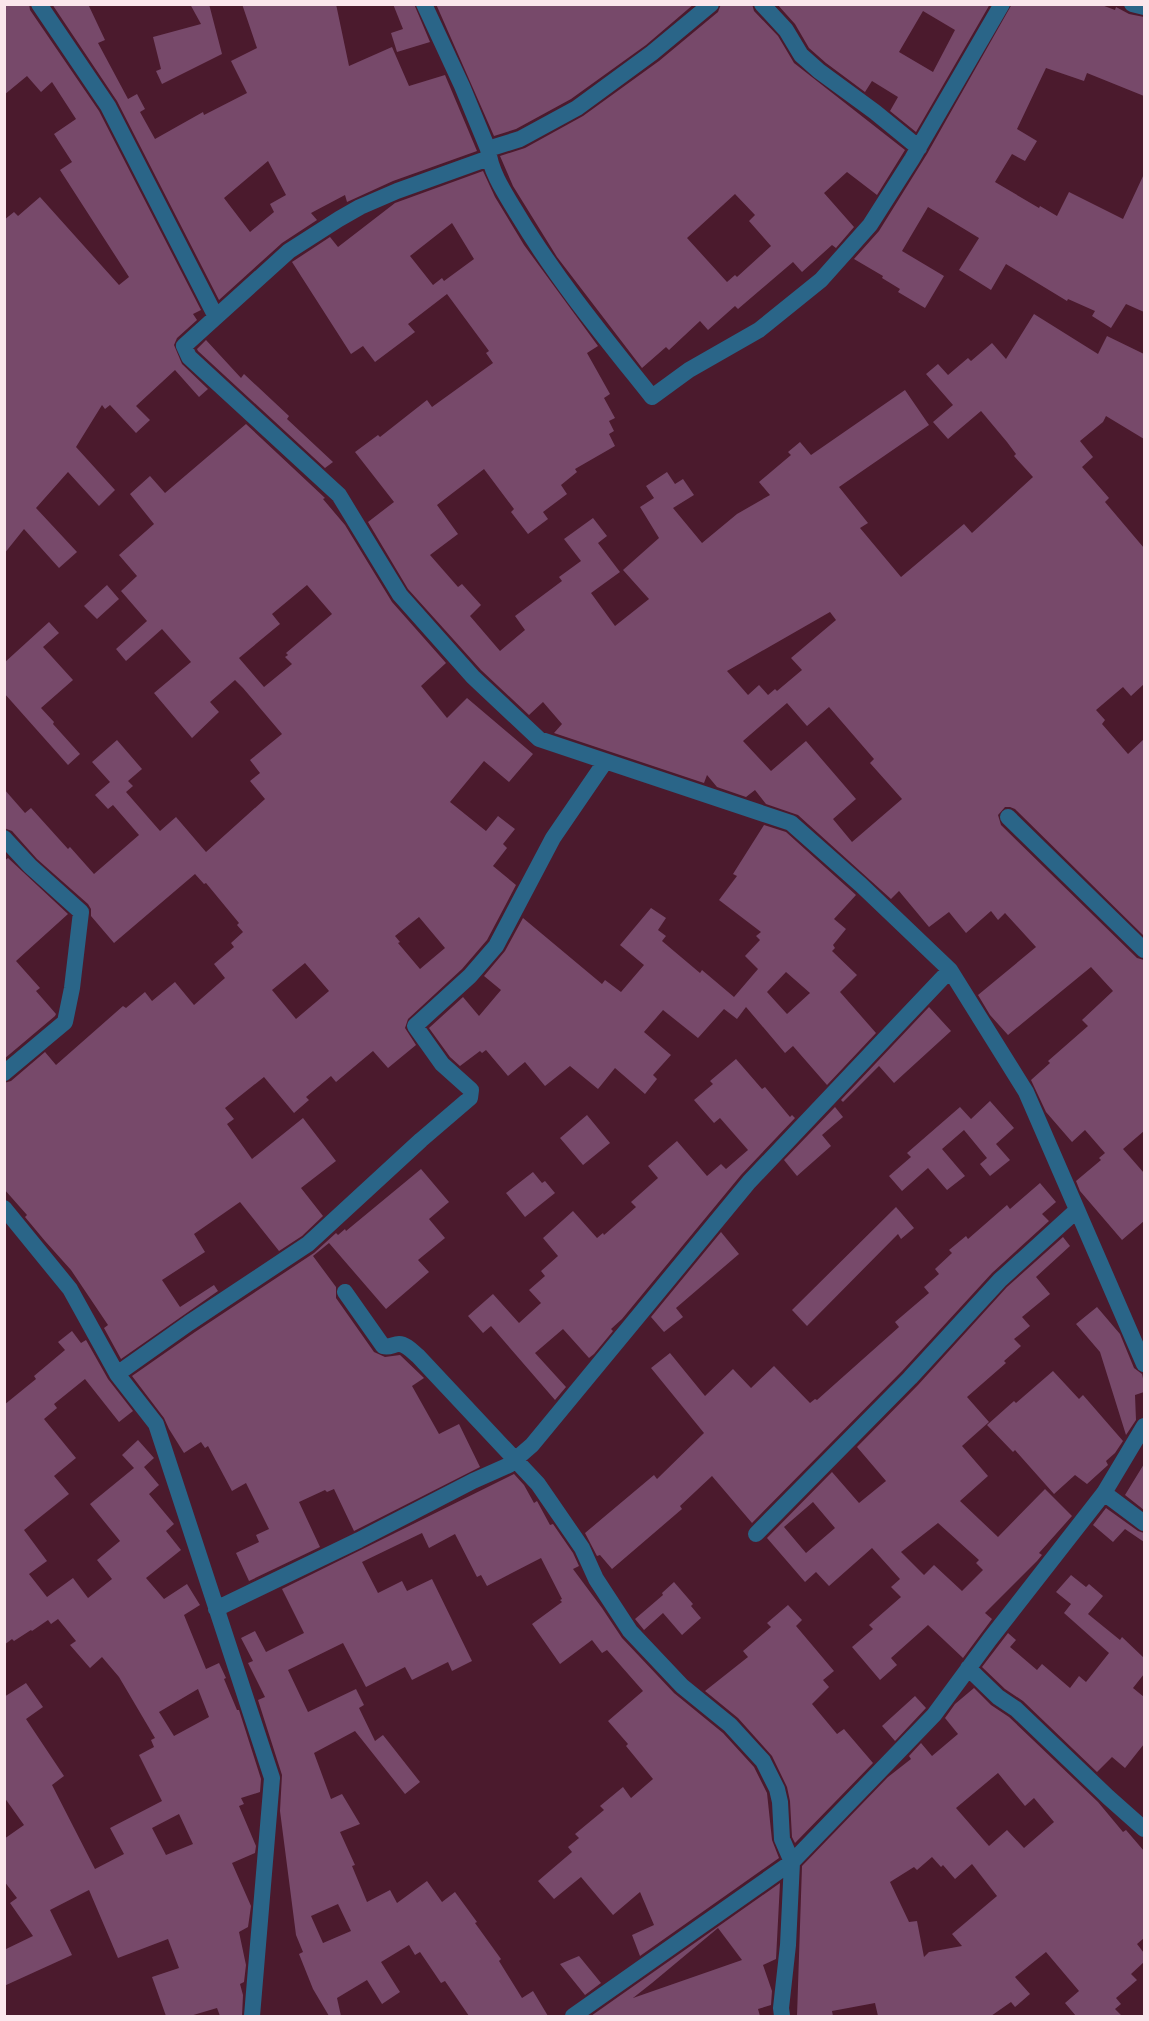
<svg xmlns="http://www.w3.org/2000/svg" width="1149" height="2021" font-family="Roboto,sans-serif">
	<rect width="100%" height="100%" fill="#4b1a2d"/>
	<path fill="#77496a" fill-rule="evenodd" d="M4,4H29L30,10L99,111L201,310L193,314L197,320L177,338L174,345L182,364L208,389L199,397L175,370L136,406L150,420L136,433L110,405L105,409L102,405L76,447L115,490L99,506L68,472L36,508L77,552L59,568L24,529L4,554V220L14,212L18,216L40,197L119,285L129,277L60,170L72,162L54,134L76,119L52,82L41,92L27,76L4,95Z
		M52,4H88L105,40L98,43L128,99L137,94L145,109L140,112L155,139L203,112L204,115L247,93L231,61L257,48L242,4H336L349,66L392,47L409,86L445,75L477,151L393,181L347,202L345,195L311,213L317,220L282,243L219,300L117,101ZM268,161L286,195L270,204L274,212L250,232L224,198Z
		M190,4H209L222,54L162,84L156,71L161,69L153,37L201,24Z
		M393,4H414L430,42L397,52L391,33L403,29Z
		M436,4H694L646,45L571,99L516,129L494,136Z
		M721,4H752L754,11L778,36L794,63L905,150L877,195L847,172L824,193L854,227L836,248L832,245L802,272L793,262L738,309L735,306L708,330L700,321L669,350L666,347L642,368L557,257L513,186L500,156L525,148L583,116L659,61L718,12ZM735,194L755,215L749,221L771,246L737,277L735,275L727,282L687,238Z
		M777,4H990L916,132L890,111L898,97L872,81L865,92L826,63L809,48L795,24ZM923,11L955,30L933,72L899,52Z
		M1012,4H1099L1115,10L1116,7L1129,14L1144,17V96L1087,73L1084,81L1046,68L1017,129L1037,141L1025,161L1012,154L995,182L1039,208L1040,206L1057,216L1069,192L1123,219L1144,174V312L1126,304L1111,328L1092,316L1095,311L1068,299L1067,301L1006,264L991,290L959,270L979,238L928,207L902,251L944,276L925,308L898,292L900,289L882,278L883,276L854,259L879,231L927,154Z
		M483,171L495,197L524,245L598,346L587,353L610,394L604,398L615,418L609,421L614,431L609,434L615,446L575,469L577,472L561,485L567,494L543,512L548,519L528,534L511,512L514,509L484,469L437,505L458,534L430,555L458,587L462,584L481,605L470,616L500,651L525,630L515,616L562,581L559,577L581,561L564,539L593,518L607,536L598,543L620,572L591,593L615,626L649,599L623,570L659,538L640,507L654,498L646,486L667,472L675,484L683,479L694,495L673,508L702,543L737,514L770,495L759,482L791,455L788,452L800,442L811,455L905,390L929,425L839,487L868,523L860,528L901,577L964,524L972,533L1033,477L1014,456L1016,454L1007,442L981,411L948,439L933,422L953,405L926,374L938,364L948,375L968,358L971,361L992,343L1006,359L1034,314L1098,354L1107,336L1144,354V439L1106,416L1103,422L1080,441L1093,457L1082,467L1109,498L1105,502L1144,548V684L1131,696L1123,687L1096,710L1105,720L1102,724L1128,754L1144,739V936L1015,809L1010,807H1005L998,815L1001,825L1137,958L1144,960V1131L1123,1149L1144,1173V1221L1122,1240L1080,1191L1076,1181L1101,1160L1099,1158L1105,1153L1085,1130L1072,1142L1046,1112L1031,1080L1050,1063L1048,1061L1088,1026L1082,1020L1113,991L1091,967L1008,1035L990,1015L978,995L1036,947L1005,913L998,920L991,911L966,933L949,912L929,927L899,891L891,899L798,815L766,804L755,790L746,797L717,787L707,775L704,783L554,733L562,724L543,702L529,715L481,670L408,589L368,522L394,502L355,452L378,435L380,437L427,400L432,407L493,363L486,353L489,351L447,294L408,324L415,332L375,362L363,346L351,354L292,262L330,237L338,247L395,203ZM452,223L474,259L444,281L442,278L433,285L410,256ZM830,612L836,620L791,658L802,670L777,691L775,689L768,695L759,685L748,695L727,671ZM787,703L807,726L829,707L874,759L870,763L902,799L852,842L833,819L856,799L806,741L771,771L743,741Z
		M206,340L241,378L244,374L289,416L287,419L333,462L325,468L198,351L197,349Z
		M246,424L325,498L323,499L345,525L392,602L446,663L421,686L447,718L467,698L533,754L509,782L484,761L450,802L486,831L498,816L515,829L503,844L507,848L493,866L516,885L487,940L462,969L408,1019L405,1028L416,1045L388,1068L373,1051L336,1082L331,1076L306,1097L309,1100L294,1113L264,1077L225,1108L234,1119L227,1124L252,1159L303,1118L336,1161L301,1188L323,1216L302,1236L279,1251L240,1202L194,1234L205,1252L162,1280L180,1307L214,1285L218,1291L121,1359L104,1328L108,1325L71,1270L45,1241L25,1217L27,1215L4,1189V1083L11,1081L45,1052L56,1065L123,1006L126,1008L145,992L152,1001L175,982L194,1005L225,978L214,964L234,947L231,943L243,932L237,925L239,923L206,883L204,884L195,874L114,943L91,916V909L88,904L37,859L12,831L4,828V789L25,813L31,808L68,849L70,847L94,874L139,835L113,805L108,809L95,795L110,782L92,762L117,740L142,769L128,781L133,786L126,792L160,831L176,817L206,852L265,799L250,781L260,773L250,760L282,734L243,688L235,680L210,702L219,712L192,738L154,693L191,662L162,629L126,661L116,649L147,621L121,591L137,576L119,555L154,524L130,494L150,476L165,493ZM307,585L332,614L286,653L288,655L285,657L292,664L264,687L239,658L280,624L272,614ZM419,917L445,948L420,969L398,943L400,942L395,936ZM305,963L329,991L296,1019L272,990Z
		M107,585L119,599L97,619L84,606Z
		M49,622L59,633L43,647L73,680L41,708L54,722L53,724L80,754L68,765L4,693V663Z
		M764,825L786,832L856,895L834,919L846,929L833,945L835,948L832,951L857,975L840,992L876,1033L827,1085L793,1046L785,1053L746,1007L737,1019L724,1009L698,1038L663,1010L644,1032L671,1055L653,1075L657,1079L645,1094L615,1068L598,1089L570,1066L545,1086L525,1062L508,1076L486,1050L482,1053L480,1051L460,1066L450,1057L429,1028L463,997L479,1016L501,990L484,976L505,951L523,918L602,984L605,980L621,992L644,965L620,945L651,908L666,918L658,930L666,936L662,941L700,973L702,970L734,997L758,969L745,956L760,940L756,936L761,932L719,900L737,876L733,874ZM786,972L810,993L787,1014L767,992Z
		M8,858L68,914L16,961L40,988L36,991L56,1014L55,1016L4,1059V861Z
		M929,1007L951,1031L894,1083L879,1066L843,1102L841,1100Z
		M736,1059L762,1089L765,1087L790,1117L792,1115L795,1118L741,1175L622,1319L611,1329L613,1331L594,1354L589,1358L563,1329L535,1353L566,1387L555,1400L491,1326L483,1333L468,1316L493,1294L519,1323L541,1303L529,1290L545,1276L541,1271L558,1256L543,1238L573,1211L597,1238L603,1233L604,1235L636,1207L631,1202L658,1178L648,1166L677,1141L707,1176L721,1164L726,1169L748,1150L720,1118L714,1123L694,1100L713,1084L710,1081Z
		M990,1101L1014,1128L996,1144L1010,1160L990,1176L980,1164L987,1158L964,1130L942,1149L965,1176L947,1190L928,1168L902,1191L889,1176L911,1157L907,1153L960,1107L971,1119Z
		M835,1107L843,1117L822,1135L831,1146L797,1176L784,1160Z
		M587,1115L610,1143L583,1165L560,1138Z
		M421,1169L449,1202L429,1219L445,1238L418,1260L429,1272L386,1309L329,1243L313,1256L336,1287V1298L374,1352L385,1357L400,1355L424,1378L412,1386L439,1434L459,1424L480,1467L354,1531L334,1489L327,1492L325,1490L299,1502L320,1547L249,1581L236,1553L259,1542L256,1535L269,1529L246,1483L232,1491L208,1446L205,1448L201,1442L184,1453L169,1429L164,1418L132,1376L195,1332L314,1253L336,1233L338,1235L345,1229L346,1231Z
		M533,1172L542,1183L545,1181L555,1193L525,1217L506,1193Z
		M1040,1183L1056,1202L1042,1214L1049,1221L992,1273L902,1371L752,1523L712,1476L680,1506L682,1509L612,1569L600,1555L597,1556L585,1533L654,1475L657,1479L704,1433L651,1368L670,1353L705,1396L733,1369L751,1388L774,1366L810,1403L815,1399L817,1400L899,1327L895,1322L929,1293L924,1287L939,1274L935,1269L952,1253L949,1250L966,1236L968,1239L1007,1205L1010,1209Z
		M896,1207L914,1228L901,1239L898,1234L807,1326L792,1310Z
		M721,1232L739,1254L676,1308L683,1317L664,1332L651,1317Z
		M1063,1237L1070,1246L1036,1277L1050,1294L1022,1317L1030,1326L1014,1339L1021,1346L1004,1361L1006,1363L967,1397L989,1422L962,1446L988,1476L960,1501L998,1537L1045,1489L1072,1516L1039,1553L1042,1555L1037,1561L985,1613L992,1619L963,1658L928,1625L891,1658L897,1665L880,1680L852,1647L873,1629L869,1625L901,1597L891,1587L900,1579L872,1548L829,1586L816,1572L805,1582L767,1538L832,1472L859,1503L886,1481L857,1447L918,1385L1007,1287ZM813,1502L835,1528L806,1553L784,1527ZM938,1523L979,1560L976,1563L983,1570L962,1591L934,1565L924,1575L901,1552Z
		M1097,1307L1120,1334L1134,1368L1142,1374L1144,1383V1392L1135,1395L1136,1420L1126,1435L1100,1352L1076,1324Z
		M72,1331L81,1343L86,1340L108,1379L133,1411L119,1422L85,1379L54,1404L57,1408L44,1419L76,1458L54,1476L69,1494L24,1530L47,1561L29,1574L47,1597L73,1578L88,1598L112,1579L97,1560L120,1541L90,1504L134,1468L122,1455L138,1440L154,1458L144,1467L159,1485L149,1494L174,1524L166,1531L181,1550L146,1578L164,1599L187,1584L200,1605L184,1615L206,1669L219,1663L226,1678L224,1679L237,1710H239L261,1779L260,1792L241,1798L244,1804L239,1806L256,1846L255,1853L232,1863L251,1906L248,1927L239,1932L246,1965L244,1982L240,1984L243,1995L242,2016H220L217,2008L190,2016H166L152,1977L179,1968L168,1939L118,1958L89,1890L50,1910L72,1955L4,1986V1950L33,1936L10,1903L17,1898L4,1881V1839L24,1825L4,1797V1697L26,1683L43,1707L26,1719L64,1776L52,1785L95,1869L124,1854L110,1828L162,1801L139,1755L154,1747L151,1740L155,1738L119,1677L102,1657L90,1668L70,1645L76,1641L58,1619L51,1624L48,1620L32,1631L31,1630L14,1641L12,1639L4,1645V1405L36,1379L34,1376L65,1350L58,1342ZM198,1689L209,1717L174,1736L159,1712ZM179,1814L193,1844L166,1855L152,1828Z
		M1053,1371L1079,1399L1083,1395L1123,1441L1115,1453L1106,1461L1108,1465L1087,1484L1075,1475L1054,1494L1015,1450L1013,1452L987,1425L1014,1401L1016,1403Z
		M1144,1464V1510L1125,1495Z
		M514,1474L524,1485L534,1503L537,1501L550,1525L553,1524L573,1553L579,1566L573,1569L602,1608L622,1638L674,1693L723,1733L754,1767L767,1793L772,1840L779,1858L640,1956L632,1935L654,1925L640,1892L613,1915L581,1877L554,1899L538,1881L572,1852L568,1847L579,1838L575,1834L604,1810L600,1806L623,1787L631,1798L653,1779L626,1746L628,1744L608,1721L643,1691L607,1650L602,1653L592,1640L560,1664L532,1624L562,1602L560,1600L562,1599L541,1558L487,1586L481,1575L477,1577L455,1534L429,1548L422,1533L362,1562L378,1593L402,1581L407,1591L432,1579L472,1661L452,1671L448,1662L412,1680L405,1667L366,1687L343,1643L288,1670L308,1712L356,1689L364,1705L359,1708L375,1741L383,1735L420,1782L405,1794L355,1731L314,1753L331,1799L342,1794L360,1824L340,1832L355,1865L352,1866L367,1902L390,1890L397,1903L427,1881L442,1902L455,1892L477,1922L475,1923L501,1959L499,1961L522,1998L533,1991L548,2016H469L445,1981L441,1983L420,1952L415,1955L409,1945L381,1962L400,1992L382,2004L367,1980L337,1998L341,2016H329L313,1989L299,1954L303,1952L296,1935L280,1811L282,1775L258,1700L265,1697L248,1663L253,1661L241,1638L255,1631L266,1652L304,1633L282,1589ZM338,1904L351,1931L323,1943L311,1916Z
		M1106,1508L1138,1531L1144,1533V1542L1125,1529L1113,1542L1093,1525Z
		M1071,1575L1086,1587L1089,1584L1103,1596L1088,1614L1120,1640L1122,1637L1144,1658V1674L1133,1688L1144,1697V1744L1125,1768L1112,1757L1097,1772L1023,1701L1005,1689L982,1667L1008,1633L1016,1640L1010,1647L1037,1670L1042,1664L1070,1688L1079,1676L1086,1682L1109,1653L1064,1613L1071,1604L1056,1592Z
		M674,1582L693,1604L691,1606L701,1618L682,1635L663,1613L644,1630L635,1619L663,1595L662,1593Z
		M788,1605L802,1620L796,1626L834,1671L823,1680L829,1687L812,1704L837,1734L844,1729L873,1763L795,1843L792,1837L790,1801L787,1787L772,1756L738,1718L705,1691L748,1657L743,1651L771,1627L767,1623Z
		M974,1688L991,1705L1009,1717L1098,1802L1123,1832L1126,1830L1144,1851V1938L1137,1944L1144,1953V1962L1131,1974L1137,1980L1116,1998L1121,2004L1115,2009L1122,2016H1076L1065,2003L1079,1991L1046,1952L1015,1977L1030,1994L1015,2007L1011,2002L991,2016H878L875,2003L832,2011L833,2016H797L802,1866L888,1777L911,1759L909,1756L921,1743L932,1756L958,1734L945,1718L955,1704ZM998,1773L1025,1806L1034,1798L1054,1822L1024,1848L1007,1830L989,1846L956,1808ZM932,1857L941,1867L943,1865L955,1879L972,1864L997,1896L952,1934L962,1946L929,1952L924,1957L917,1921L909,1922L890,1882L914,1867L917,1870Z
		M915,1696L926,1708L895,1741L882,1726Z
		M780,1883L776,1959L763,1965L772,1991L771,2005L758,2009L760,2016H591ZM718,1928L742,1960L633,1998L652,1983Z
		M579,1956L601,1983L585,1995L560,1964Z"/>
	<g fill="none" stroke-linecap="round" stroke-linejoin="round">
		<path stroke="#2a6588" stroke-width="16" d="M39,4L108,106L216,317
			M424,4L462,86L488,149C490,172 506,195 518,215C557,280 605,338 652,397L689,370L759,330L821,280L870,225L912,159L1002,4
			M762,4L786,30L801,55L819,71L875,112L919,148
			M1132,4L1144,7
			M488,149L520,139L577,108L652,53L711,4
			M489,158L397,191L360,207L339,219L289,251L184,346L189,357L339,495L400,595L473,677L539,739L791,823L861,885L950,970L1026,1092L1144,1364
			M1008,817L1144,950
			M4,838L30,866L81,912L72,988L65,1022L4,1073
			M4,1208L70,1289L117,1374L156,1424L272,1778L252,2016
			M345,1292L383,1346C390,1348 393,1344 399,1344C406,1344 413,1352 418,1356L538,1484L582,1548L596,1579L630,1631L682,1686L730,1725L763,1761L777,1789L780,1802L782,1839L792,1862L573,2016
			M117,1374L189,1323L308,1244L421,1140L470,1098L471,1090L442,1064L415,1026L470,976L496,946L553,838L605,762
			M1104,1493L1144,1523
			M756,1534L910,1378L1000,1280L1077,1210
			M216,1609L359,1540L473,1481L509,1465L532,1445L749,1182L950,970
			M968,1668L998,1697L1016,1709L1108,1797L1144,1829
			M782,2016L781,2008L788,1945L792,1862L934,1715L990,1639L1104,1493L1144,1426"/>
	</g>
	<rect width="1149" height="2021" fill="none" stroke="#fbe6ec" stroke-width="12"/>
</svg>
